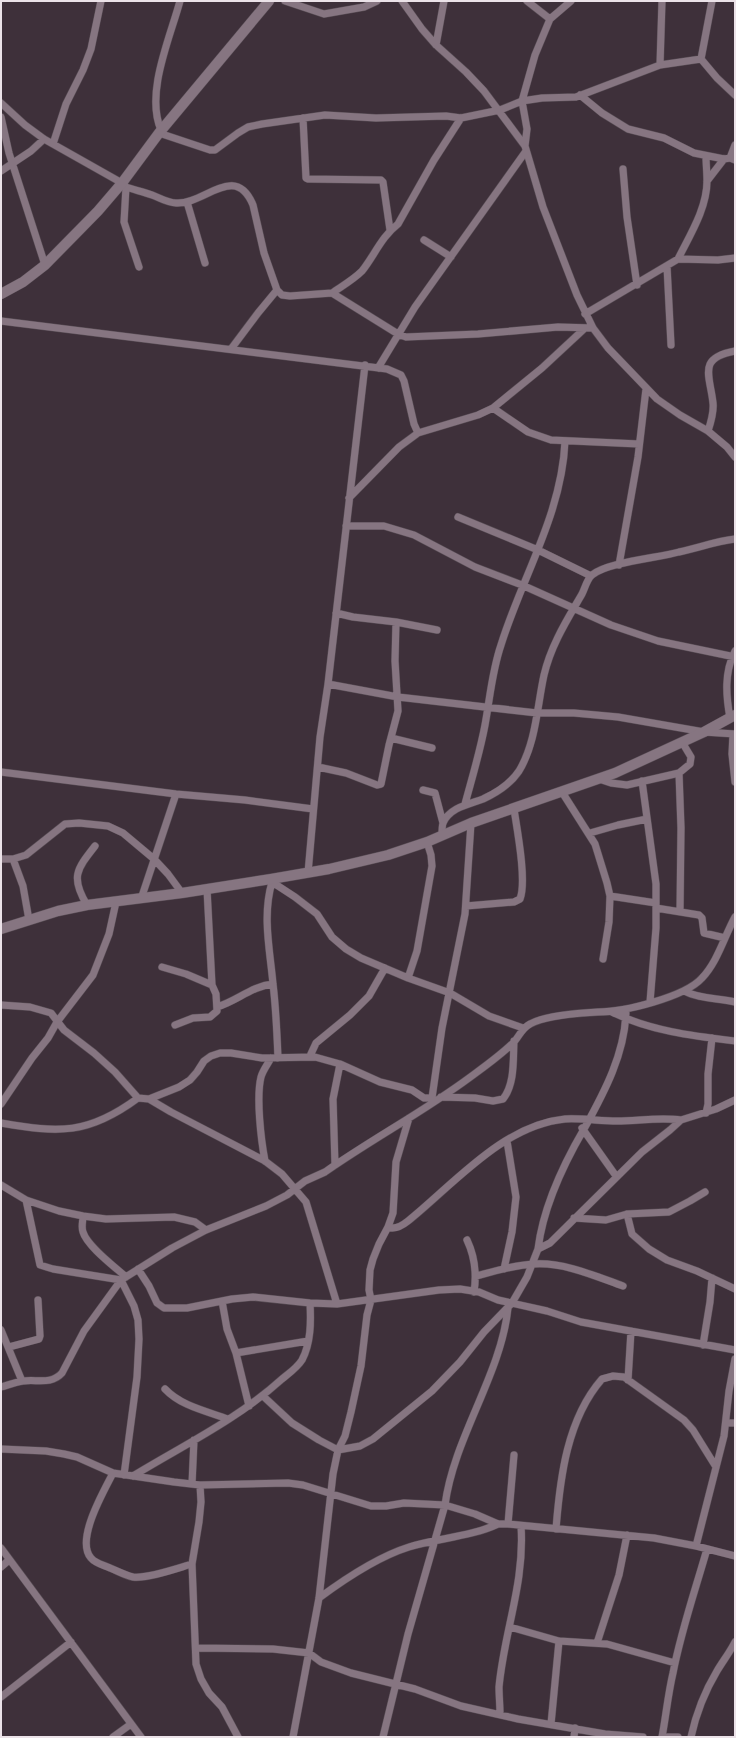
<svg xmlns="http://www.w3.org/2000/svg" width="736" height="1738" font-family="Montserrat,sans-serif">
	<rect width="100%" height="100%" fill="#3e303a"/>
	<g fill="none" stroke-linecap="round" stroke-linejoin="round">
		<defs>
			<path id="street" d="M285,1L324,14L364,7L377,1
				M402,1L422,29L436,45L466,72L484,91L525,146L543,207L577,295L593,328L608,348L657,399L680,415L708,431L727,447L735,457
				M527,1L550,19
				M712,1L701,59L717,78L735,95
				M436,45L444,1
				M660,65L662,1
				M580,95L602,113L628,129L664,138L694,153L724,159L730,158L735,160
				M1,103L25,125L44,139L122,183L126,187C135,190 144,192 152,195C160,198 168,203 176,203C204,205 235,162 253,205L264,253L277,290L282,295L290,296L332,293L398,334L406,337L478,334L558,327L593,328
				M1,117L9,153L45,265
				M303,118L306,178L308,179L381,180L383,182L390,230
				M161,130C145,93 170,38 180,1
				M159,133L210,150H215L238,133L248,127L262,124L325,115L376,118L446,116L461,118L500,110L522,101L542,98L576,97L660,65L701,59
				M53,144L66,104L83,70L91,49L101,1
				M525,146L527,129L522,101L535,55L550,19L571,1
				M730,158L735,145
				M623,169L627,217L637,285
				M1,171L31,151L44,139
				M707,181L724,159
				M126,187L124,222L139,267
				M187,202L205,263
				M424,240L451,257
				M678,259C690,235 707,208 707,181C707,172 706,164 706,156
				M667,266L671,345
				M332,293C342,286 353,280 362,271C374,256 382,236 398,224L434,160L461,118
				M585,314L678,259L718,260L735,258
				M1,321L387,369L401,375L404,381L414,424L418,433
				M231,349L258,313L277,290
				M378,368L415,307L526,151
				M493,408L528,432L551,440L639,444
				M708,431C711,422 714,412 713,403C710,375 697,358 735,351
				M349,498L399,447L418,433L478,415L493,408L542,368L584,329
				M458,517L538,550L591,576
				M346,526H384L414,535L475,567L522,585L611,625L658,641L735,657
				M619,565L638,457L646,389
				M336,613L353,617L396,622L437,630
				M328,684L398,697L537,713H574L618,717L704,732L735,734
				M730,718C726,696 724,672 735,651
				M733,734L732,754L735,782
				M391,738L432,748
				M318,767L346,773L377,785L381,784L389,745L398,711L395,661L396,622
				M1,772L176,794L245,800L313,809
				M679,773L681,828L680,911
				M599,779L611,783L627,785L679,773L690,764L691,757L682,742
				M642,781L656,884V928L650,1002
				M423,790L435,793L443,823
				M562,792L595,844L607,883L610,896L609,922L603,959
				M465,804C472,778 480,752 485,725C490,698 492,671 501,645C522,577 562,514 565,441
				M590,833L618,825L647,819
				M442,835C442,831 442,826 443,823C450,807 470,804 483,799C496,793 511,783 519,771C536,743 537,707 544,675C551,645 567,620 582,594C585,588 587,579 592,575C608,562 658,558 679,552C698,548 716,541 735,539
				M1,859H13L26,855L65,824L79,823L108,826L123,833L154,859L168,874L182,893
				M13,859L23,886L29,920
				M308,873L320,737L328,684L365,365
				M271,879L272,882L295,897L317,914L332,937L346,949L361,958L408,978L450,993L489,1016L523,1028
				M272,882C262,916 270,950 273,984C276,1008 277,1033 278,1058
				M610,896L656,903
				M141,899L176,794
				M87,905C70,877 77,869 95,846
				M466,906L514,902L520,899C527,881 517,829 514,809
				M656,908L699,915L702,918L704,933L725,938
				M162,967L186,974L212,985
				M408,978L417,951L432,866L431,855L427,842
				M684,991C699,999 718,998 735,1002
				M1,1005L30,1007L51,1013L64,1030L94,1053L115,1072L138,1098L149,1099L171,1112L265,1161L282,1174L306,1202L337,1304
				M217,1007C237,1001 252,986 273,984
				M612,1012C650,1031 693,1036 735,1041
				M175,1025L193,1018L210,1017L217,1011L216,994L212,985L207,889
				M310,1056L316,1043L350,1015L369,996L385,968
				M441,1097L475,1098L493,1101L503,1099C515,1084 513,1060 514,1041
				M149,1099L179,1087L190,1080L197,1072L204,1061L211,1056L220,1053H231L262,1058L315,1057L340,1064L380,1082L412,1090L424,1098H432
				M434,1101L432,1098L442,1028L465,914L471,823
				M1,1104L32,1058L48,1038L57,1022L93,975L109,934L116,902
				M706,1113L708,1104V1074L712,1038
				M1,1123C59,1133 88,1135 138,1098
				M582,1128L616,1176
				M265,1161C261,1140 256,1097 261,1077C263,1070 268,1064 271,1058
				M335,1165L333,1099L340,1064
				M1,1185L26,1200L59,1211L83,1216L106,1219L174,1217L195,1222L206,1230
				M26,1200L40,1265L53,1269L121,1280L134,1306L138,1320L139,1339L137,1377L124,1475
				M627,1214L632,1234L649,1249L667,1260L697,1271L735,1289
				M83,1216C83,1221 81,1227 83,1232C87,1246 115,1267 126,1277
				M574,1218L606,1220L627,1214L669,1212L690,1201L705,1192
				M388,1227C395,1230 403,1225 408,1221C454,1184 503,1125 565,1119C582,1118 600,1121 617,1121C638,1121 659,1117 681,1120
				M467,1240C475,1257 477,1273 474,1292
				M538,1249C543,1208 563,1165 584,1129C604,1093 626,1052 626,1009
				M138,1269L149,1286L157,1303L164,1308H187L232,1299L253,1297L310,1303L337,1304L439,1290L460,1289L479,1292L498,1300L547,1311L581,1322L735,1350
				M504,1269L512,1232L516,1197L507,1141
				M476,1276C495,1271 514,1265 534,1264C564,1262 595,1276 623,1286
				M222,1301L227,1329L236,1353L249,1406
				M1,1330L22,1381
				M703,1345L710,1302L712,1278
				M9,1347L39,1339L40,1336L38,1300
				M236,1353L308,1341
				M628,1380L631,1331
				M1,1387C8,1385 16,1382 23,1381C37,1379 51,1385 62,1373L84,1331L121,1280L172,1248L206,1230L266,1206L287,1195L305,1181L325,1172C372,1139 423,1112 469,1078C484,1067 501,1055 514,1042C520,1035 522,1028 530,1024C546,1015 579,1013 598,1012C624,1012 685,997 702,978C718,961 724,937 735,917
				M165,1389C181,1406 206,1411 228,1419
				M263,1396L292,1423L319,1440L338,1450L360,1446L373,1439L432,1391L460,1362L484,1332L512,1303L527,1277L538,1249L550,1243L642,1152L670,1130L681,1120L716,1109L735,1100
				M726,1423H735
				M1,1449L46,1451L64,1454L77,1457L113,1473L174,1482L200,1485L288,1483L303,1485L371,1506H386L404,1503L445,1505L475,1514L498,1524H508L654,1538L696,1546L735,1556
				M113,1473C104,1491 75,1540 91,1558C96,1564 104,1565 110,1568C118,1571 124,1575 133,1577C147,1579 178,1568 192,1564
				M133,1476C184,1445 238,1419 282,1379C288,1374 297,1368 302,1360C311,1343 311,1322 310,1303
				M192,1484L194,1440
				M200,1485L201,1502L199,1522L192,1564L196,1664L201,1679L209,1693L222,1707L238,1737
				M508,1524L514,1455
				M556,1529C560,1478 567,1419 602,1379L613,1376L624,1377L684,1420L693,1430L716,1467
				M696,1546L724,1436L729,1391L735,1359
				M1,1548L141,1737
				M1,1567L9,1560
				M319,1598C346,1578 377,1557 409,1547C438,1538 470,1537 498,1524
				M510,1627L559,1641L607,1644L675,1663
				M597,1643L619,1575L627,1535
				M196,1648L273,1649L309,1653L321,1662L351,1673L415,1689L461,1706L518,1719L605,1734L643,1737
				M1,1697L71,1642
				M500,1714C500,1705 499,1696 499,1687C504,1632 525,1583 521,1526
				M551,1724L559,1641
				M113,1737L131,1724
				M293,1737L319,1598L333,1474L338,1450L345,1436L351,1412L361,1366L367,1315L371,1300L369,1290L370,1270L373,1259L379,1244L388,1227L393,1213L396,1162L409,1118
				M383,1737L408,1634L445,1505C454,1437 501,1375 508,1308
				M574,1737L575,1728
				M662,1737C666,1716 668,1694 673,1673C681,1631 695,1591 707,1549
				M667,1737H678
				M691,1737C696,1714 705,1691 717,1671C723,1661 730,1652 735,1642"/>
			<path id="secondary" d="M1,294L23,282L45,265L98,211L122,183L159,133L269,1
				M1,929L58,911L87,905L182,893L271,879L329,869L388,855L427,842L471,823L615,773L704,732L735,715"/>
		</defs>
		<use href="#street" stroke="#584d55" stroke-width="8"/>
		<use href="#secondary" stroke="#584d55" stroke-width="11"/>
		<use href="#street" stroke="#867581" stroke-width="7"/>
		<use href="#secondary" stroke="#867581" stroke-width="10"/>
	</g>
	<rect width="736" height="1738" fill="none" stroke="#ebe2e8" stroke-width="4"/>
</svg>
